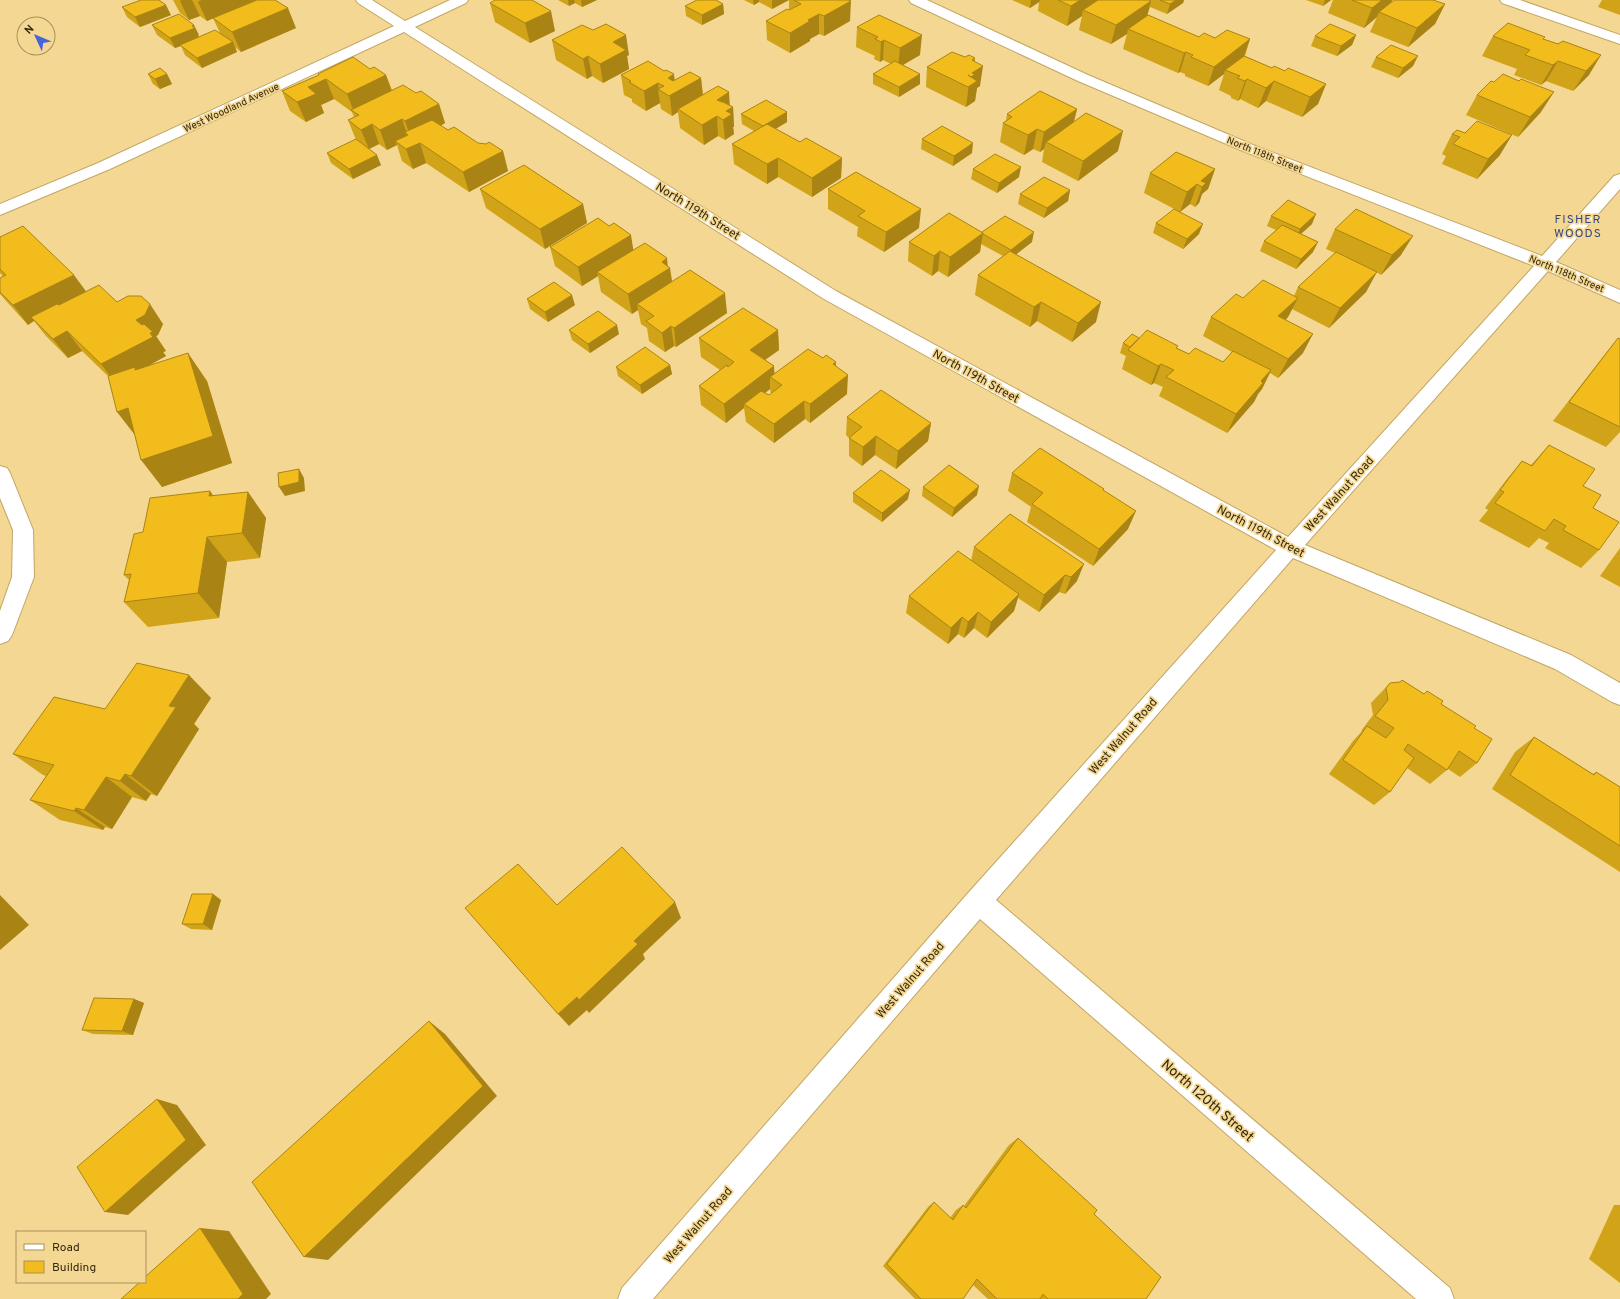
<svg xmlns="http://www.w3.org/2000/svg" width="1620" height="1299" font-family="Overpass,sans-serif">
	<rect width="100%" height="100%" fill="#f4d793"/>
	<g fill="none" stroke-linecap="round" stroke-linejoin="round">
		<defs>
			<path id="minor" d="M356,0H372L405,21L450,0H468L466,3L415,27L836,291L1288,537L1534,266L1243,151L1078,81L911,3L909,0H927L1088,75L1253,145L1542,256L1614,176L1620,174V189L1556,262L1620,290V303L1548,271L1305,545L1571,655L1620,683V705L1612,702L1555,669L1293,558L996,900L1450,1288L1454,1299H1416L980,919L653,1299H618L622,1288L969,892L1276,550L824,299L404,32L110,169L0,215V204L98,163L394,26L358,3Z
				M1500,0H1520L1620,35V44L1502,3Z
				M0,466L7,468L10,473L33,530L34,577L12,635L8,641L0,644V611L12,577L13,530L0,498Z"/>
		</defs>
		<use href="#minor" stroke="#c2a664" stroke-width="2"/>
		<use href="#minor" fill="#fff" fill-rule="evenodd"/>
	</g>
	<path fill="#d0a318" fill-rule="evenodd" d="M173,0H257L296,28L241,52L235,47L237,52L202,68L185,55L181,46L175,48L157,35L152,25L199,35H198L199,37L220,33L213,18L207,21L200,16L189,20L180,13Z
		M558,0H597L582,7L575,3L569,6Z
		M744,0H789L772,9L759,2L754,5Z
		M789,0H848L850,21L824,36L819,34L810,39V41L790,53L767,40L766,21L789,10Z
		M1012,0H1184L1183,3L1167,14L1150,7L1147,16L1199,37L1250,39L1245,56L1272,68L1285,71L1326,84L1318,104L1302,117L1266,101L1258,108L1240,99L1238,101L1231,98V96L1219,90L1224,74L1208,86L1185,76V74L1180,72L1178,73L1123,49L1127,34L1111,44L1079,30L1082,16L1067,26L1038,11L1039,2L1030,8Z
		M1306,0H1331L1323,6Z
		M1333,0H1392V2L1445,4L1435,24L1408,47L1370,32L1377,17L1364,28L1328,13Z
		M1602,0H1620V15L1598,7Z
		M490,3L555,31L530,43L495,22Z
		M723,4L724,14L702,25L686,16L685,6Z
		M122,7L171,15L140,27L127,17Z
		M857,27L920,55L902,65L920,74V84L899,97L873,84V74L891,64L883,60L880,62L874,59L875,56L856,47Z
		M1356,35L1352,45L1337,56L1311,46L1315,36Z
		M1493,36L1544,39L1558,44L1563,41L1589,75L1573,91L1546,81L1541,85L1514,75L1517,69L1482,56Z
		M552,40L629,55L627,56L629,69L603,83L592,76L587,79L556,60Z
		M1376,57L1413,66L1398,78L1371,67Z
		M975,62L980,86L977,88L975,101L966,107L926,87L927,67Z
		M370,69L386,75L392,90L416,93L439,104L445,123L441,126L448,130L478,143L503,151L508,171L469,192L426,163L413,169L402,161L397,145L387,150L379,144L369,149L381,165L353,179L331,163L327,153L356,140L348,120L354,117L352,112L334,99L321,105L324,113L306,122L290,111L282,91L319,75L318,74Z
		M148,74H167L172,84L160,89L153,84Z
		M621,75L675,80L701,78L703,94L733,107L734,127H733L734,134L725,140L718,136L704,145L680,128L678,112L672,116L661,109L660,103L646,111L632,102V99L624,95Z
		M1519,81L1541,112L1518,137L1466,115L1477,95L1494,82Z
		M1077,109L1074,122L1118,151L1078,181L1042,162L1044,149L1040,152L1033,149L1024,155L1000,142L1003,123L1006,121L1007,114Z
		M787,112V122L776,129L800,142L842,158L841,178L812,197L778,177L767,184L734,164L732,144L754,131L742,124L741,114Z
		M1452,134L1500,155L1477,179L1442,164L1446,156L1442,154Z
		M922,139L972,153L953,166L921,149Z
		M973,169L1019,177L997,193L971,179Z
		M1215,169L1208,189L1202,194L1199,203L1195,207L1190,204L1180,212L1144,193L1150,173Z
		M480,189L583,204L587,223L545,249L486,208Z
		M828,189L919,228L884,252L857,236L858,227L828,209Z
		M1070,190L1068,201L1044,218L1018,204L1020,194Z
		M1271,216L1312,224L1301,234L1313,252L1296,269L1260,251L1264,241L1276,230L1267,226Z
		M1156,223L1199,234L1183,249L1153,233Z
		M1335,229L1401,255L1381,275L1376,272L1366,292L1329,328L1292,309L1288,317L1286,320L1303,353L1278,378L1270,373L1262,389L1258,394L1254,402L1227,433L1159,396L1163,387L1154,383L1151,385L1122,369L1126,356L1120,353L1123,343L1139,338L1177,348L1189,354L1223,362L1232,352L1203,336L1211,317L1294,296L1298,287L1335,253L1326,249Z
		M982,232L1032,242L1016,254L1096,322L1072,342L1037,321L1030,327L975,295L978,275L1003,256L981,244L980,252L948,277L938,271L932,276L908,261L909,242Z
		M0,237L86,292L117,302L163,324L158,335L156,336L166,351L163,352L166,356L149,365L207,381L232,463L162,487L135,435L109,377L82,351L68,358L46,336L34,321L28,325L7,302L0,294V278L3,277L0,273Z
		M550,247L633,250L668,266L672,282L727,313L676,347L674,346L665,352L649,341L647,328L641,324L638,310L632,314L601,292L598,276L582,286L555,266Z
		M527,299L575,305L548,322L530,309Z
		M569,330L619,334L590,353L572,340Z
		M778,330L779,350L765,360L774,366V374L836,367L847,394L810,423L805,419L774,443L746,422L744,408L726,423L701,405L699,386L720,370L701,357L699,338ZM770,389L771,394L769,395L765,393Z
		M1618,338L1620,339V432L1606,447L1553,421L1602,358Z
		M670,365L672,374L642,394L618,376L616,367Z
		M847,417L931,423L928,441L896,469L875,455L862,466L849,456V438L846,435Z
		M1549,445L1583,486L1593,508L1599,550L1581,568L1545,548L1549,543L1539,538L1529,548L1479,521L1488,510L1485,508L1507,479L1522,461L1531,465Z
		M1012,473L1104,489V491L1128,529L1093,566L1027,522L1031,507L1008,491Z
		M923,487L977,495L952,517L922,496Z
		M248,492L266,518L260,558L227,562L219,618L148,627L124,602L129,580L124,575L143,532L213,496Z
		M853,493L908,499L882,522L853,502Z
		M1010,514L1077,581L1065,594L1059,592L1039,612L1018,598L1014,611L987,638L974,628L964,638L958,634L948,644L906,613L909,596L971,561L974,547Z
		M1620,548V587L1600,576Z
		M1402,680L1424,694L1427,691L1441,704L1474,728L1477,763L1460,777L1448,769L1430,784L1407,768L1390,792L1374,805L1329,774L1353,741L1362,731H1361L1373,715L1371,703L1390,683L1400,682Z
		M211,698L194,724L199,729L157,796L151,794L146,801L132,797L112,829L105,827L103,830L60,820L30,800L46,776L43,775L13,754L105,709Z
		M1534,737L1593,774L1596,772L1620,787V872L1492,789L1515,752Z
		M213,894L221,900L212,930L191,929L182,924Z
		M134,999L144,1003L133,1035L93,1034L82,1030Z
		M1018,1138L1094,1214L1146,1299H988L973,1285L963,1299H915L883,1266L928,1207L934,1202L950,1218L956,1210L963,1205L964,1206L1009,1145Z
		M1614,1205H1620V1283L1589,1259Z"/>
	<path fill="#a98414" d="M181,0H192L200,16L189,20L180,1Z
		M201,0H257L207,21L198,2Z
		M568,0H574L575,3L569,6Z
		M581,0H597L582,7Z
		M753,0H759V2L754,5Z
		M772,0H789L772,9Z
		M1031,0H1040L1039,2L1030,8Z
		M1080,0H1101L1083,10L1082,16L1067,26L1071,6Z
		M1176,0H1184L1183,3L1167,14L1170,4Z
		M1325,0H1331L1323,6Z
		M1382,0H1392L1389,7L1379,12L1377,17L1364,28L1372,8Z
		M851,1L850,21L824,36V16Z
		M1151,1L1146,20L1128,29L1127,34L1111,44L1116,25Z
		M723,4L724,14L702,25V15Z
		M1445,4L1435,24L1408,47L1417,28Z
		M166,5L171,15L140,27L135,17Z
		M288,8L296,28L241,52L232,32Z
		M551,11L555,31L530,43L525,23Z
		M819,14V34L810,39V41L790,53V33L808,20Z
		M194,25L199,35H198L199,38L180,45L181,46L175,48L170,38Z
		M626,35L629,55L627,56L629,69L603,83L600,64L613,42Z
		M922,35L920,55L898,68L900,48Z
		M1356,35L1352,45L1337,56L1341,46Z
		M1250,39L1243,59L1225,70L1224,74L1208,86L1214,67Z
		M884,40L883,60L880,62L881,42Z
		M233,42L237,52L202,68L197,58Z
		M1186,52L1180,72L1178,73L1184,53Z
		M1601,55L1589,75L1573,91L1586,71Z
		M588,56L592,76L587,79L583,59Z
		M1418,56L1413,66L1398,78L1403,68Z
		M975,58L973,72L983,66L980,86L977,88L975,101L966,107L972,60Z
		M1558,61L1546,81L1541,85L1553,65Z
		M167,74L172,84L160,89L155,79Z
		M674,74L676,92L701,78L703,98L678,109V112L672,116L668,78Z
		M920,74V84L899,97V87Z
		M386,75L393,95L354,112L347,94Z
		M326,79L334,99L321,105L324,113L306,122L297,102L308,87Z
		M1247,79L1240,99L1238,101L1245,81Z
		M1274,81L1266,101L1258,108L1266,88Z
		M658,83L659,90L658,89L660,103L646,111L644,91Z
		M1326,84L1318,104L1302,117L1310,97Z
		M729,92L730,108L733,107L734,127H733L734,134L725,140L723,120L717,100Z
		M1554,92L1541,112L1518,137L1530,117Z
		M439,104L445,123L412,141L405,121Z
		M1077,109L1072,129L1046,142L1044,149L1040,152L1044,132Z
		M787,112V122L763,136V126Z
		M717,116L718,136L704,145L702,125Z
		M402,119L407,134L405,132L408,139L395,141L397,145L387,150L380,130Z
		M372,124L379,144L369,149L361,130Z
		M1037,129L1033,149L1024,155L1028,135Z
		M1123,131L1118,151L1078,181L1083,161Z
		M1512,135L1500,155L1477,179L1488,159Z
		M420,143L426,163L413,169L406,149Z
		M973,143L972,153L953,166L954,156Z
		M503,151L508,171L469,192L463,172Z
		M377,155L381,165L353,179L349,169Z
		M778,158V177L767,184V164Z
		M842,158L841,178L812,197V178Z
		M1021,167L1019,177L997,193L999,183Z
		M1215,169L1208,189L1202,194L1199,203L1195,207L1202,187L1201,181Z
		M1197,184L1190,204L1180,212L1187,192Z
		M1070,190L1068,201L1044,218L1047,208Z
		M583,204L587,223L545,249L540,229Z
		M921,209L919,228L884,252L886,232Z
		M1316,214L1312,224L1295,239L1300,229Z
		M1203,224L1199,234L1183,249L1187,239Z
		M1034,232L1032,242L1009,260L1011,250Z
		M983,233L980,252L948,277L950,257Z
		M631,235L634,254L597,272L598,276L582,286L578,267Z
		M1413,236L1401,255L1381,275L1392,255Z
		M1318,242L1313,252L1296,269L1301,259Z
		M940,251L938,271L932,276L934,256Z
		M667,258L668,269L670,268L673,287L637,304L638,310L632,314L628,294L662,262Z
		M1377,272L1366,292L1329,328L1340,308Z
		M74,275L88,294L31,317L34,321L28,325L13,305Z
		M725,293L727,313L676,347L674,328Z
		M572,295L575,305L548,322L545,312Z
		M1298,298L1288,317L1269,335L1278,316Z
		M1041,302L1037,321L1030,327L1034,307Z
		M1101,302L1096,322L1072,342L1078,323Z
		M150,304L163,324L158,335L156,336L166,351L163,352L166,356L116,384L101,364L136,320Z
		M617,325L619,334L590,353L588,344Z
		M671,326L674,346L665,352L662,333Z
		M778,330L779,350L752,369L750,350Z
		M67,331L82,351L68,358L53,339Z
		M1313,334L1303,353L1278,378L1288,359Z
		M188,353L207,381L232,463L162,487L141,460Z
		M836,362L835,381L833,364Z
		M1161,364L1154,383L1151,385L1158,366Z
		M670,365L672,374L642,394L640,385Z
		M774,366L775,380L770,377V389L748,406L744,404V408L726,423L724,404Z
		M1271,370L1262,389L1258,394L1254,402L1227,433L1236,414L1261,381Z
		M848,375L847,394L810,423V404Z
		M804,401L805,419L774,443V424Z
		M128,408L138,439L117,412Z
		M931,423L928,441L896,469L898,451Z
		M876,436L875,455L862,466L863,447Z
		M299,469L304,478L305,491L285,496L279,487Z
		M979,486L977,495L952,517L954,508Z
		M910,490L908,499L882,522V513Z
		M210,491L229,518L209,496Z
		M248,492L266,518L260,558L242,533Z
		M1136,511L1128,529L1093,566L1099,549Z
		M207,537L227,562L219,618L198,593Z
		M1084,564L1077,581L1065,594L1071,577Z
		M1065,575L1059,592L1039,612L1044,595Z
		M1019,594L1014,611L987,638L991,622Z
		M978,612L974,628L964,638L968,622Z
		M962,617L958,634L948,644L951,628Z
		M189,675L211,698L194,724L199,729L157,796L131,776L169,706Z
		M125,774L151,794L146,801L120,781Z
		M106,777L132,797L112,829L84,810Z
		M76,808L105,827L103,830L74,811Z
		M213,894L221,900L212,930L203,924Z
		M0,895L29,925L0,950Z
		M675,902L681,918L643,954L645,959L589,1013L579,1000L634,941Z
		M577,997L587,1010L569,1026L558,1014Z
		M134,999L144,1003L133,1035L122,1031Z
		M429,1021L445,1034L497,1096L328,1260L304,1257Z
		M157,1099L177,1105L206,1145L128,1215L105,1212Z
		M200,1228L229,1231L271,1294L266,1299H238Z"/>
	<path fill="#f2bd1c" stroke="#a98414" d="M141,0H159L166,5L135,17L122,7Z
		M257,0H275L288,8L232,32L213,18Z
		M495,0H532L551,11L525,23L490,3Z
		M697,0H716L723,4L702,15L685,6Z
		M794,0H848L851,1L824,16L819,14L808,20L810,21L790,33L766,21L787,9L789,10L801,4Z
		M1058,0H1080L1071,6Z
		M1098,0H1149L1151,1L1116,25L1083,10Z
		M1160,0H1176L1170,4Z
		M1352,0H1382L1372,8Z
		M1394,0H1433L1445,4L1417,28L1379,12Z
		M179,14L194,25L192,26L195,28L170,38L152,25Z
		M879,15L922,35L900,48L884,40L881,42L875,39L878,37L857,27Z
		M1148,15L1199,37L1204,33L1215,38L1227,30L1250,39L1214,67L1191,57L1193,55L1186,52L1184,53L1128,29Z
		M1508,23L1545,37L1543,39L1558,44L1563,41L1601,55L1586,71L1558,61L1553,65L1525,55L1530,50L1493,36Z
		M606,24L626,35L613,42L626,50L600,64L588,56L583,59L552,40L582,25L593,30Z
		M1330,24L1356,35L1341,46L1315,36Z
		M215,30L233,42L197,58L180,45Z
		M1391,45L1418,56L1403,68L1376,57Z
		M952,52L965,57L969,55L975,58L972,60L983,66L972,73L975,74L971,77L968,75L977,81L968,87L927,67Z
		M1244,56L1272,68L1274,66L1285,71L1288,68L1326,84L1310,97L1274,81L1266,88L1247,79L1245,81L1237,78L1240,76L1225,70Z
		M353,57L370,69L374,67L386,75L347,94L326,79L308,87L316,94L297,102L282,91L319,75L318,74Z
		M648,61L664,71L666,70L674,74L668,78L673,81L690,72L701,78L669,96L658,89L664,86L658,83L644,91L629,82L631,81L621,75Z
		M895,61L920,74L899,87L873,74Z
		M160,68L167,74L155,79L148,74Z
		M1503,74L1519,81L1521,79L1554,92L1530,117L1477,95L1491,81L1494,82Z
		M403,85L416,93L421,91L439,104L405,121L402,119L380,130L372,124L361,130L348,120L359,115L351,110Z
		M718,86L729,92L717,100L722,102H723L733,107L726,111L732,114L723,120L717,116L702,125L678,109Z
		M1040,91L1077,109L1044,132L1037,129L1028,135L1003,123L1012,117L1007,114Z
		M766,100L787,112L763,126L741,114Z
		M1086,113L1123,131L1083,161L1046,142Z
		M432,120L448,130L454,127L478,143L486,144L489,142L503,151L463,172L420,143L406,149L395,141L408,135L405,132Z
		M1477,121L1512,135L1488,159L1453,144L1460,137L1452,134L1457,130L1465,133Z
		M767,124L800,142L806,138L842,158L812,178L778,158L767,164L732,144Z
		M942,126L973,143L954,156L922,139Z
		M356,139L377,155L349,169L327,153Z
		M1176,152L1215,169L1201,181L1206,183L1202,187L1197,184L1187,192L1150,173Z
		M995,154L1021,167L999,183L973,169Z
		M524,165L583,204L540,229L480,189Z
		M856,172L921,209L886,232L858,216L865,211L828,189Z
		M1044,177L1070,190L1047,208L1020,194Z
		M1288,200L1316,214L1300,229L1271,216Z
		M1174,209L1203,224L1187,239L1156,223Z
		M1356,209L1413,236L1392,255L1335,229Z
		M949,213L983,233L950,257L940,251L934,256L909,242Z
		M1005,216L1034,232L1011,250L983,234V233L982,232Z
		M598,218L609,226L614,223L631,235L578,267L550,247Z
		M1282,225L1318,242L1301,259L1264,241Z
		M23,226L74,275L13,305L0,292V278L6,275L0,269V237Z
		M645,243L667,258L662,262L670,268L628,294L597,272Z
		M1010,251L1101,302L1078,323L1041,302L1034,307L978,275Z
		M1336,252L1377,272L1340,308L1298,287Z
		M690,270L725,293L674,328L671,326L662,333L646,321L654,316L637,304Z
		M1263,280L1298,298L1278,316L1313,334L1288,359L1211,317L1236,294L1243,298Z
		M554,282L572,295L545,312L527,299Z
		M99,285L117,302L128,296H141L150,304L145,315L136,320L142,325L144,324L153,332L150,333L153,337L101,364L67,331L53,339L31,317L57,304L59,305Z
		M743,308L778,330L750,350L774,366L724,404L699,386L727,365L728,367L734,362L699,338Z
		M598,311L617,325L588,344L569,330Z
		M1147,330L1178,346L1176,348L1189,354L1195,348L1223,362L1233,351L1271,370L1261,381L1263,383L1236,414L1166,377L1174,370L1161,364L1158,366L1128,350Z
		M1132,334L1139,338L1130,347L1123,343Z
		M1618,338L1620,339V427L1569,402Z
		M645,347L670,365L640,385L616,367Z
		M808,349L823,358L826,355L836,362L833,364L848,375L810,404L804,401L774,424L744,404L761,391L769,395L782,385L770,377Z
		M188,353L213,436L141,460L128,408L117,412L108,376L135,367V370Z
		M881,390L931,423L898,451L876,436L863,447L849,438L862,427L847,417Z
		M1549,445L1595,469L1583,486L1601,495L1593,508L1619,522L1599,550L1563,530L1566,526L1554,519L1545,531L1495,503L1504,492L1500,490L1522,461L1532,466Z
		M1040,448L1104,489L1103,490L1136,511L1099,549L1032,504L1043,493L1012,473Z
		M949,465L979,486L954,508L923,487Z
		M299,469V482L279,487L278,473Z
		M881,470L910,490L882,513L853,493Z
		M210,491L209,496L248,492L242,533L207,537L198,593L124,602L131,574L124,575L134,534L143,532L150,498Z
		M1010,514L1084,564L1071,577L1065,575L1044,595L974,547Z
		M958,551L1019,594L991,622L978,612L968,622L962,617L951,628L909,596Z
		M137,663L189,675L169,706L176,707L131,776L125,774L120,781L106,777L84,810L76,808L74,811L30,800L54,765L13,754L54,697L105,709Z
		M1402,680L1424,694L1427,691L1443,701L1441,704L1476,726L1474,728L1492,739L1477,763L1459,751L1447,770L1408,744L1404,750L1414,758L1390,792L1343,760L1367,726L1386,738L1394,728L1375,716L1388,700L1386,688L1390,683L1400,682Z
		M1534,737L1594,775L1596,772L1620,787V846L1510,775Z
		M622,847L675,902L634,941L638,944L579,1000L577,997L558,1014L465,908L518,864L557,905Z
		M192,894H213L203,924H182Z
		M94,998L134,999L122,1031L82,1030Z
		M429,1021L483,1086L304,1257L252,1182Z
		M157,1099L186,1140L105,1212L77,1167Z
		M1018,1138L1097,1210L1094,1214L1161,1277L1146,1299H1048L1043,1294L1040,1299H997L977,1279L963,1299H921L887,1264L934,1202L953,1220L963,1205L966,1208Z
		M200,1228L243,1294L238,1299H121L140,1282H145V1277Z"/>
	<g text-anchor="middle" stroke-width="3.5" stroke-linejoin="round" paint-order="stroke">
		<g font-size="10" fill="#34290c" stroke="#f4d793">
			<text transform="translate(231 107) rotate(-25)" y="4">West Woodland Avenue</text>
			<text transform="translate(1265 154) rotate(22)" y="4">North 118th Street</text>
			<text transform="translate(1567 273) rotate(23)" y="4">North 118th Street</text>
		</g>
		<g font-size="12" fill="#34290c" stroke="#f4d793">
			<text transform="translate(698 211) rotate(32)" y="4">North 119th Street</text>
			<text transform="translate(976 376) rotate(29)" y="4">North 119th Street</text>
			<text transform="translate(1339 494) rotate(-48)" y="4">West Walnut Road</text>
			<text transform="translate(1261 531) rotate(28)" y="4">North 119th Street</text>
			<text transform="translate(1123 736) rotate(-49)" y="4">West Walnut Road</text>
			<text transform="translate(910 980) rotate(-49)" y="4">West Walnut Road</text>
			<text transform="translate(698 1225) rotate(-49)" y="4">West Walnut Road</text>
		</g>
		<g font-size="12" letter-spacing="1" fill="#334780" stroke="#f4d793">
			<text x="1578" y="223">FISHER<tspan x="1578" dy="14">WOODS</tspan></text>
		</g>
		<g font-size="14" fill="#34290c" stroke="#f4d793">
			<text transform="translate(1208 1100) rotate(41)" y="5">North 120th Street</text>
		</g>
	</g>
	<rect x="16" y="1231" width="130" height="52" fill="#f4d793" stroke="#a7915d"/>
	<rect x="24" y="1244" width="20" height="6" fill="#ffffff" stroke="#a7915d"/>
	<text x="52" y="1251" font-size="12" fill="#34290c">Road</text>
	<rect x="24" y="1261" width="20" height="12" fill="#f2bd1c" stroke="#a7915d"/>
	<text x="52" y="1271" font-size="12" fill="#34290c">Building</text>
	<g transform="translate(36 36) rotate(314)"><circle r="19" fill="#f4d793" stroke="#a7915d"/>
	<path d="M0-3L7 15L0 10L-7 15Z" fill="#4365d8"/>
	<text y="-6" font-size="11" font-weight="bold" text-anchor="middle" fill="#34290c">N</text>
	</g>
</svg>
